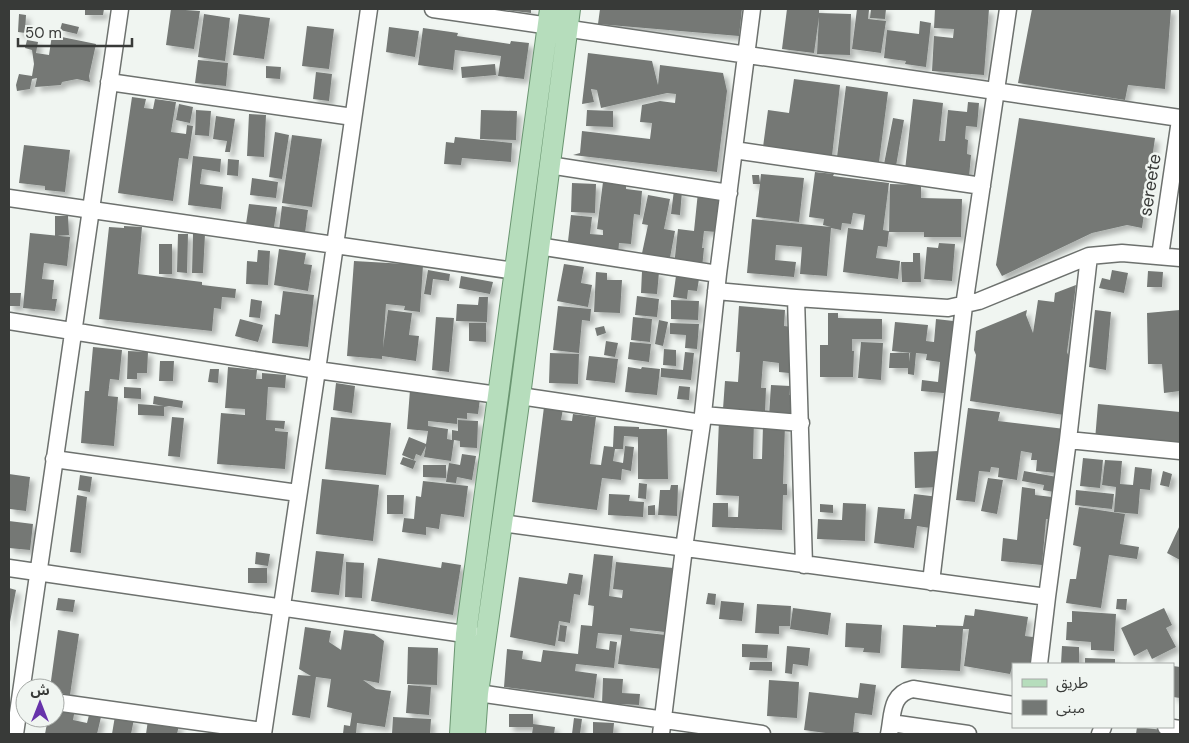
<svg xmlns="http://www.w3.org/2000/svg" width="1189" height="743" font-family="'DM Sans','Noto Sans Arabic',sans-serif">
	<defs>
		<filter id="shadow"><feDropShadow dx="4.5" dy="4.5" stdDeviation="2.5" flood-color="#0004"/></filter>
	</defs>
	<rect width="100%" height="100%" fill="#f0f5f1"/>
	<path fill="#747875" filter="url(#shadow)" d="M85,9H104L103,15H85Z
		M171,9L200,11L194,49L166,45Z
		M505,9H531V13L505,10Z
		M600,9H742L739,36L598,24Z
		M787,9H819V13L851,14L850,55L817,54L819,17L814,53L782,49Z
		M857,9L869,10L868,19L886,21L881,53L852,49Z
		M871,9H886L885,19L870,18Z
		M935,9H989L984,75L932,71L934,36L953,38L954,29L934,28Z
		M1032,9H1171L1165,89L1128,85L1125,100L1018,83Z
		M19,14L26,15L25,33L18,32Z
		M204,14L230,18L225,61L198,57Z
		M239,14L270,18L264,59L233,55Z
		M920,21L931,23L926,67L905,64L906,61L884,58L887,30L919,34Z
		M62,23L79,27L77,34L60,30Z
		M307,26L334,29L329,69L302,66Z
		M389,27L419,31L415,57L386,52Z
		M423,28L458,33L457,36L510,44L511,41L529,43L524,79L498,76L501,56L455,50L453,70L418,65Z
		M52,35L96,44L89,76L90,82L77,79L62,82L61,85L35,87L37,78L32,79L30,89L17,91L16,85L19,74L32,76L34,64L32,50L25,48L27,40L38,42L36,53L49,55Z
		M588,53L652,61L658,85L660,65L723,73L727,91L717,172L573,155L580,153L582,131L650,139L652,123L640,122L642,105L660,101L675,103L676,94L667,93L601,108L597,90L591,89L594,102L582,104Z
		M198,60L228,63L226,86L195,83Z
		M495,64L496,75L462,78L461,67Z
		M266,66L281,67L280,79L266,78Z
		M316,72L332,74L329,101L313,99Z
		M794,79L840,85L832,156L763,147L768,110L789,113Z
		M846,86L888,92L879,162L837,157Z
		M132,97L146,99L144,108L153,109L155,99L176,102L171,132L186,134L187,125L193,126L188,159L179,158L173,201L118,193Z
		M913,99L943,103L939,141H945L948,110L967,112L968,102L979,103L977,127L966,126L965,139L968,140L967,154L971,155L969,177L905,170Z
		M179,104L193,107L190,123L176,120Z
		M196,110L211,111L209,136L195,135Z
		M481,110L517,111L516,140L480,139Z
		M587,110L613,111V127L586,126Z
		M249,114L266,115L264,157L247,156Z
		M216,116L235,119L230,152H225L227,141L213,139Z
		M893,118L904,120L896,166L884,164Z
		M1019,118L1155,138L1142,228L1127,225L1092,233L1002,276L996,265Z
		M275,132L289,135L282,179L269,177Z
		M292,135L322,139L312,207L282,203Z
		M455,137L512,143L511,162L462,158L461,165L444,164L446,142L454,143Z
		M24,145L70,150L65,192L45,190V186L19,183Z
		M193,156L221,159L220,172L202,169L200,184L223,187L221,209L188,205Z
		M228,159L239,160L238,176L227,175Z
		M815,172L834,174L833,176L889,183L883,230L889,231L887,247L878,246L876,258L900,261L898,279L843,272L848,228L863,230L865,215L853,213L851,224L842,223L841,230L831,228L827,276L800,274L802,247L776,245L775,260L796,262L794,277L747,273L752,219L831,227L823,225L824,219L809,217Z
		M761,174L804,178L799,222L756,217L760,184H753L752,175H759L760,183Z
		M252,178L278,182L276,198L250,195Z
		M603,182L626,185V189L642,191L640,215L634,214L631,244L619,243L618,256L567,250L571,215L592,217L590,234L603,235V230L597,229Z
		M572,183L596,184L595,213L571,212Z
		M890,184L921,185V198L962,199L961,237H924V232H889Z
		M674,190L682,191L680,215L671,214Z
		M698,192L721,195L717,232L704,231L702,248H704L702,268L674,266L678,229L694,231Z
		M648,195L670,199L664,229L675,231L669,263L641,258L648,225L642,224Z
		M249,204L277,207L274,227L246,224Z
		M282,206L308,210L305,233L279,230Z
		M55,216H68L69,235L55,236Z
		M124,226L142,227L138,274L202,282V285L236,289L235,298L222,297L221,309L214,308L212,331L99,319L109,227L124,228Z
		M30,233L70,237L67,266L44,263L42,279L54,280L52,299H57L55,311L23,308Z
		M178,234H188L187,273L177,272Z
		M193,234H205L203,273H192Z
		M939,243L955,244L952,281L924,279L927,247L938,248Z
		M159,244H172V274H159Z
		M279,249L306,253L304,264L312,265L308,291L274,285Z
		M258,250L270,251L268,285L246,284L247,261L257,262Z
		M913,253H920L921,282H902L901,262H913Z
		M354,261L423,265L420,312L404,310L405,306L386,304L383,348L388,310L412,313L409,335L419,336L416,361L382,356V359L347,356Z
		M564,264L584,267L581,283L592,285L588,307L557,301Z
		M428,270L450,274L449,281L433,279L431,295L424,294Z
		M1112,270L1128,273L1124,293L1099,288L1102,278L1110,280Z
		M642,271L659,272L657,294L641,293Z
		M1148,271L1163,272L1162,287H1147Z
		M596,272L607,273V280H622L620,313L594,312Z
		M461,276L493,282L490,294L459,288Z
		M676,276L699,279L697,291L688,290L687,299L673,297Z
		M1076,285L1067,352L1071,362L1064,415L970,401L976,355L974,350L976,331L1027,310L1026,315L1033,333L1038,300L1054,302L1055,293Z
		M283,291L314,295L308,347L272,343L275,314L280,315Z
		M9,293H21L20,306H9Z
		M637,296L659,299L657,317L635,315Z
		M479,297H488L487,322L456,321L457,304L478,305Z
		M251,299L262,301L260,318L249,317Z
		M671,300L699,301L698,320L671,319Z
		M558,306L591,309L590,321L582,320L579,353L553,350Z
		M739,306L785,310L784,326L801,328L791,344L789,373L779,372V363L763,361L761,388H766L765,413L723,409L725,381L738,382L740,352H736Z
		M1095,310L1111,312L1106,370L1089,367Z
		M1180,310V391L1164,393L1162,364H1148L1147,313Z
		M828,313H838V318L882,319V339H852V351H854L853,377H820V345H828Z
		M436,317L454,318L449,372L432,370Z
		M633,317L652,319L650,342L631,340Z
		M240,319L263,325L258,342L235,336Z
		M936,319L962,322L954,394L921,391L922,380L938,382L940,362L926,360L927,354L916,353L914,375L908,374V368H889L890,353H909V362L910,353H912L892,351L895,322L928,325L926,341L934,342Z
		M659,320L668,322L663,346L655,344Z
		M469,323H486V342L469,341Z
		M670,323L699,324L697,349L685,348L686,335L670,334Z
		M604,326L606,333L597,336L595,328Z
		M606,341L618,343L615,357L604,355Z
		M630,342L651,344L649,362L628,359Z
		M861,342L883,343L881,380L858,378Z
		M93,347L122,350L119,380L110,379L108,396L118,397L114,446L81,443L85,391H89Z
		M664,349L676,350V366L663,365Z
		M128,351L148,352L147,373H137V379H127Z
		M685,352L694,353L691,380L661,377V368L683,370Z
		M550,353L579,354L578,384L549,383Z
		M589,356L618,359L615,383L586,380Z
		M160,361H174L173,381H159Z
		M228,367L257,370L256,379H262V373L286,375L285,388L268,387L266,420L285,421L284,429L275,428V431L288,432L285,469L217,464L221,413L245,415V409L225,408Z
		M628,367L641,369L642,367L660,369L657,395L625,392Z
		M210,369H219L218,383L208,382Z
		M336,383L355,386L352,413L333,410Z
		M771,385L790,386L789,395H794L793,417L769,416Z
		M679,386L690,387L689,400L677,399Z
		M124,387L141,388V399L124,398Z
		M410,390L480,399L478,414L467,413V419L457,418V424L428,421V426L448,429L447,439L452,440V430L458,431V420L478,421L477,448L460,447V441L454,440L451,461L424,457L426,446L421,456L416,454L414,460L402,455L409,437L426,444L428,431L407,429Z
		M154,396L183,401L182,408L169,406L164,407V416L138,415V404L164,406L153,404Z
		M1098,404L1180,412V447L1095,440Z
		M544,407L563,409L561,420L572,421L573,414L596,417L590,464L601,465L604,446L613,447L614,426L639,427V429H667L668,479H638V437L624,436L623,449H615L613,461L623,463L625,446L634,447L631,471L622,469L621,480L602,478L597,510L532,502Z
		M968,408L1000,412L998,421L1065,429L1057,473L1036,471L1037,460H1031L1032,453L1021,451L1017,480L998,477L999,468L991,467L990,472L979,471L975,502L956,500Z
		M172,417L184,418L180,457L168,456Z
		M331,417L391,423L386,475L325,469Z
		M719,420L754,421L753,459H762L763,425L785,426L783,484H787V495H783L782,530L712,527L713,503H728V517H738L739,496L716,495Z
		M940,451L941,487L915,488L914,452Z
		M462,454L476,456L472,480L457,477L456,483L446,482L449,463L460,465Z
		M403,457L416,461L413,469L400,464Z
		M1083,458L1103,460L1100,488L1080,486Z
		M1105,460L1122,461L1120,484L1133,485L1135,467L1152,469L1150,490L1140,489L1138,514L1114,512L1116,487L1102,485Z
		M423,465H446V478L423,477Z
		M1024,471L1057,477L1054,492L1043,490L1044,485L1022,481Z
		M1163,471L1172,474L1169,487L1160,485Z
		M9,474L30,477L26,511L10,509Z
		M80,475L92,477L90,492L78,490Z
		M988,478L1003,480L997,514L981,511Z
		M322,479L379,485L373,541L316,534Z
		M423,481L468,486L464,517L441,514L439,529L426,527V535L402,532L404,518L414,519L416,496L421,497Z
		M639,483L647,484L646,499L638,498Z
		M671,485H678L677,516L658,515L660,490H670Z
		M1022,487L1035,489V495L1052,497L1050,519H1046L1042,565L1001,561L1003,538L1017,540Z
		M1076,490L1114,494L1112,509L1075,505Z
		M609,494L630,495L629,501L644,502L643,517L608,515Z
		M914,494L939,497L930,528L917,526L914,548L874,543L878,507L905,509L904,519H911Z
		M77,495L87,497L81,553L70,552Z
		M387,495H404L403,514H387Z
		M843,503L866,504L865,541L817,539L818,519L842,520Z
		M820,504L833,505V513L820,512Z
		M655,505V515H648V506Z
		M1079,507L1125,514L1120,544L1139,547L1137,559L1109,555L1101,608L1066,603L1070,579H1076L1081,547L1073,545Z
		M9,521L33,524L30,550L9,548Z
		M1180,525V560L1167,553Z
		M316,551L344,554L339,595L311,592Z
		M256,552L270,554L268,566L255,564Z
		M594,554L613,556L609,596L622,598L623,590L613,589L616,562L673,568L665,632L630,628V631L666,635L662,669L618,664L622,635L598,633L596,648L609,650L610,641L617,642L614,668L576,664L575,671L597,674L594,698L504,687L507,649L523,651L522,659L541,662L543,650L578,654L581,625L592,626L594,606L588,605Z
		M378,558L441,568L442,562L461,565L453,615L371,601Z
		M346,562L364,563L362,598L345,597Z
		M248,568H267V583H248Z
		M569,573L583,575L580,595L574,594L570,623L559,621L555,646L510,637L519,577L567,584Z
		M9,588L16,590L10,622H9Z
		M708,593L716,594L715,605L706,604Z
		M58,598L75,600L73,612L56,610Z
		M1117,599H1127L1126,610L1116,609Z
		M721,601L744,603L742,621L719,619Z
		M757,604L791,606L790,626H779V634L755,633Z
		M793,608L831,613L828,635L790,629Z
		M1164,608L1172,625L1166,628L1176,647L1152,659L1147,649L1134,656L1121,628Z
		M975,609L1028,617L1025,636L1033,637L1030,664H1013L1010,674L964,666L969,629H963L960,671L901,668L903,625L936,627V625L963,626L965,615L974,616Z
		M1072,611L1116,614L1114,651L1091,650V642L1066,640L1067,622H1072Z
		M846,623L882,625L880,653L863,652L864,648L845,647Z
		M560,625L567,626L565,642L558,641Z
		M305,627L331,631L329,642L341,650L344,630L374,634L384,641L379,683L363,680L376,689L391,691L385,727L357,723L356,734H343L344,725L350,726L352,713L327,707L331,679L316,677L310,718L292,715L298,675L311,676L299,669Z
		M58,630L79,634L70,695L55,692V688H50Z
		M742,644L768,645L767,658L742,657Z
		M787,646L810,648L808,666L793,664L792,674L785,673Z
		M1062,646L1079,647V664H1061Z
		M408,647L438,648L437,685L407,684Z
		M1085,658L1115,659V664H1085Z
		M750,662H772V671L749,670Z
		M1173,666L1180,667V698L1173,697Z
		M603,678L623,679L622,693L640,694L639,705L602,703Z
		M769,680L799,682L797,718L767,716Z
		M860,683L876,685L872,715L855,713L853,732H859L858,734H833L804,730L809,692L858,698Z
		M408,685L431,687L429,715L406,713Z
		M55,705L75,709L73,720L87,723L89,715L101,717L97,734H45L48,718H55Z
		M509,714H533V724L555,727L554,734H532L533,727H509Z
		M115,716L134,719L131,734H112Z
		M393,717L431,719L430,734H392Z
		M574,718L582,719L580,734H572Z
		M148,720L179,725L177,734H146Z
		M593,722L614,723L613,734H593Z
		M1137,727L1180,732V734H1136Z"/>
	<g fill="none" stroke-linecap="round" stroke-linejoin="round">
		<defs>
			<path id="minor" d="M433,9L1180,118
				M109,82L353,117
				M734,150L982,186
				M549,165L729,193
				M9,198L515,271
				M538,246L718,274
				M1160,256L1180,120
				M716,291L796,298L948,308L979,301L1089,256L1122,253L1180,258
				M796,298L804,565
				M9,321L317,370L498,395
				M520,396L702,423
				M703,415L801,423
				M1068,440L1180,451
				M54,459L298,493
				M502,523L1047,597L1068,440L1089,256
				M9,568L478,636
				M931,582L964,306L1008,9
				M1039,664L1047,597
				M467,693H478L762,734
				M55,702L263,731
				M891,723L968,734
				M1166,727L1180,729
				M15,734L120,9
				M263,734L317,370L369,9
				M661,734L684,548L702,423L718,274L752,9
				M889,734C893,715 890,694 913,689L1013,705
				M1100,734L1103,727"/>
			<path id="major" d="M460,734L466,634L550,9
				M475,734L478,693L520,396L570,9"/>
		</defs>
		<use href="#minor" stroke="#6d716e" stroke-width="19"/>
		<use href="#major" stroke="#6a9571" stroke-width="22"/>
		<use href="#minor" stroke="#fff" stroke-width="16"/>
		<use href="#major" stroke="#b6ddbc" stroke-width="20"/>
	</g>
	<g text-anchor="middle" stroke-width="5" stroke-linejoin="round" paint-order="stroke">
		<g font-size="18" fill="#383a38" stroke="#f0f5f1">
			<text transform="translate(1150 185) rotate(-81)" y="6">sereete</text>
		</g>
	</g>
	<rect width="1189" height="743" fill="none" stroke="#383a38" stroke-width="20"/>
	<rect x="1012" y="663" width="162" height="65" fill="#f0f5f1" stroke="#a6aaa7"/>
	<rect x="1022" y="679" width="25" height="8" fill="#b6ddbc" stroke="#a6aaa7"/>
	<text x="1056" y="688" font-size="15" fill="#383a38">طريق</text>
	<rect x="1022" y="700" width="25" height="15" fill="#747875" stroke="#a6aaa7"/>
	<text x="1056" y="713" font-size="15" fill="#383a38">مبنى</text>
	<g transform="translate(40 703)"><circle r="24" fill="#f0f5f1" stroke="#a6aaa7"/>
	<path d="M0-4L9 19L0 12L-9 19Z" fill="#6733aa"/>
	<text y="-8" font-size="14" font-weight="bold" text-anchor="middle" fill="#383a38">ش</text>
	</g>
	<path d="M18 38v8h114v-8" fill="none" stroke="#383a38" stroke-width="2.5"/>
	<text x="25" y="38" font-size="15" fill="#383a38" stroke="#f0f5f1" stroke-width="4" paint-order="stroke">50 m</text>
</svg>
